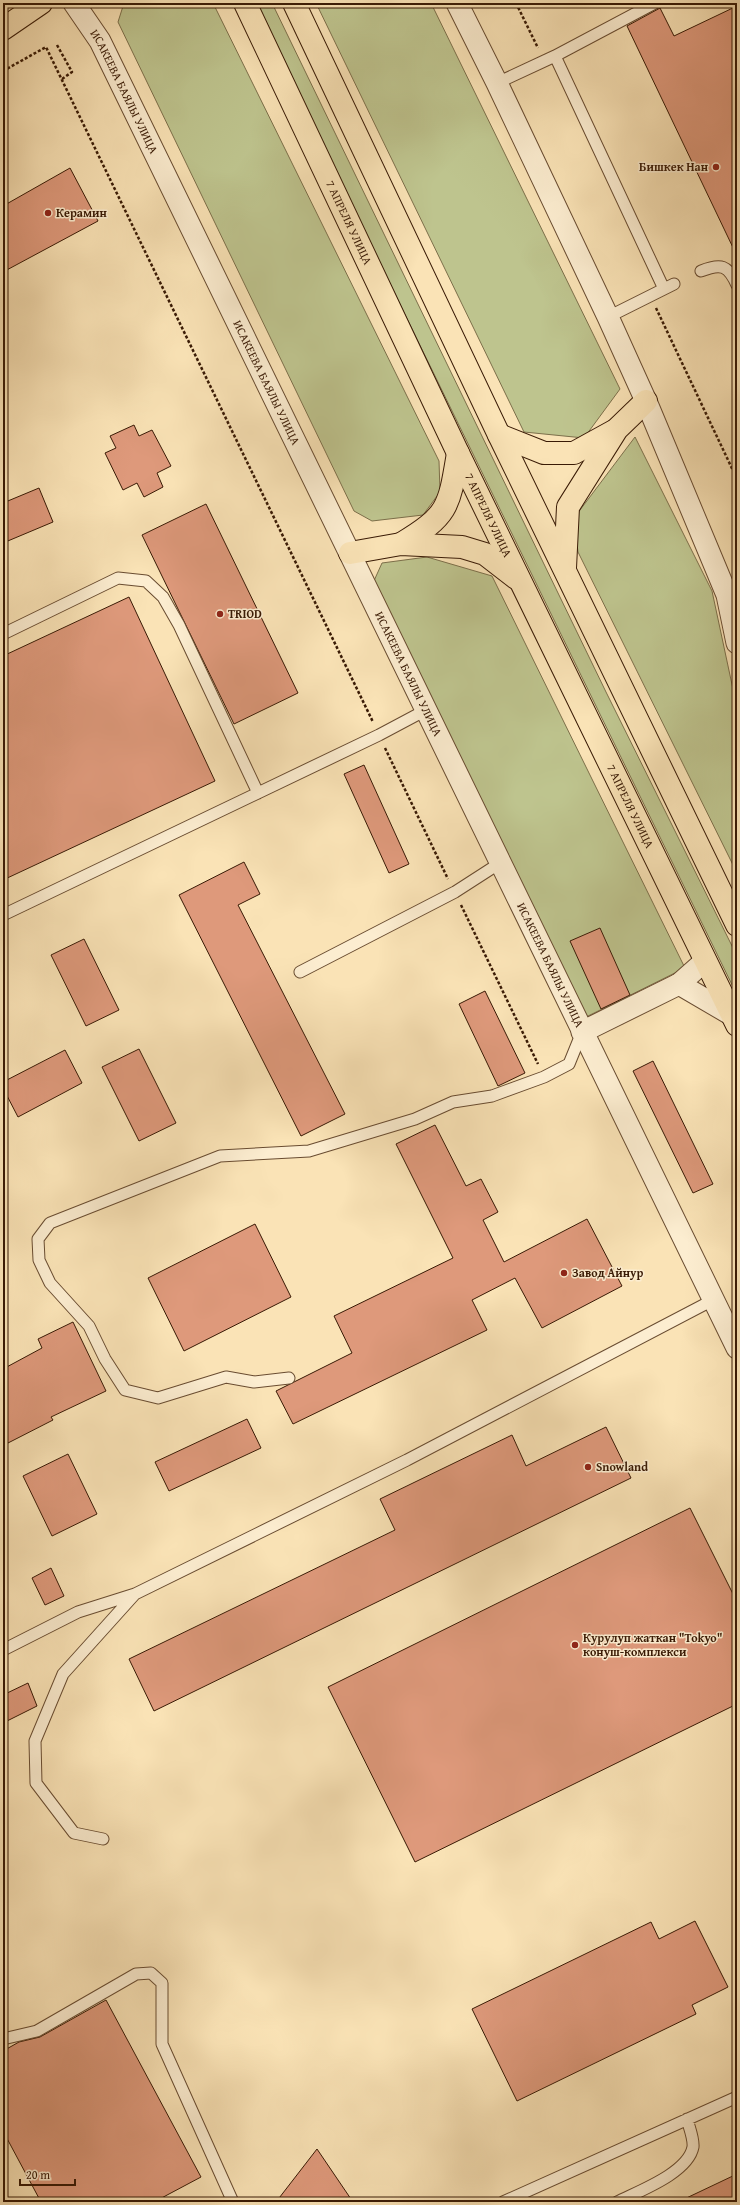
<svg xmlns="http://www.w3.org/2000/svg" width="740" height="2205" font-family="'Gentium Book Plus',serif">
	<rect width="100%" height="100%" fill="#fae3b6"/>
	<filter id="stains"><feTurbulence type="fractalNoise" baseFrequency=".005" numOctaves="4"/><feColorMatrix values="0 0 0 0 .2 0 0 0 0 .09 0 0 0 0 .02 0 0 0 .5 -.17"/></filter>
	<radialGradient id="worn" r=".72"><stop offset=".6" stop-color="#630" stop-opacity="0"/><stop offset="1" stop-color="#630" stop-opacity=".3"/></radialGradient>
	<path fill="#bec48e" stroke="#7c6f4a" d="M124,3H213L439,461L440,492L423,515L372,521L354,511L118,22Z
		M253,3H272L606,692L737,956V995Z
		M316,3H431L620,389L584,438L524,432Z
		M635,437L712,591L737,708V873L578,552L574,518Z
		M427,557L492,576L685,968L584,1018L373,583L382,563Z"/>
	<path fill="#de997b" stroke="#391a05" d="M737,6V256L627,26L660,8L674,36Z
		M70,168L98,221L3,272V206Z
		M134,425L139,436L152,430L171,466L157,473L163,487L144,497L137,483L123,490L105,453L116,448L110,436Z
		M39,488L53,522L3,543V503Z
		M206,504L298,693L234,724L142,535Z
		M129,597L215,781L3,880V656Z
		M364,765L409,864L389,873L344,774Z
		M244,862L260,894L238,905L345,1114L301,1136L179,895Z
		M600,928L630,995L601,1009L570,941Z
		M84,939L119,1010L86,1026L51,955Z
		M485,991L525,1073L498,1086L459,1004Z
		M139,1049L176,1123L139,1141L102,1067Z
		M65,1050L82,1083L18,1117L3,1088V1082Z
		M653,1061L713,1184L693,1193L633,1071Z
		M435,1125L466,1186L481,1179L498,1212L483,1220L504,1262L587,1219L622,1286L542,1328L515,1278L472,1300L487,1330L293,1424L276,1391L352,1353L334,1316L453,1258L396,1144Z
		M255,1224L291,1297L184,1351L148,1278Z
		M73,1322L106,1391L51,1417L53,1420L8,1443L3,1433V1369L42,1348L38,1339Z
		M247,1419L261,1448L169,1491L155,1462Z
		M606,1427L631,1478L154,1711L129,1659L395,1530L380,1499L512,1435L526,1466Z
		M68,1454L97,1514L52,1536L23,1476Z
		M690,1508L737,1602V1704L415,1862L328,1687Z
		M51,1568L64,1596L45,1605L32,1578Z
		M28,1683L37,1706L3,1723V1695Z
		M695,1921L728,1987L692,2005L696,2014L517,2101L472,2009L651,1922L659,1939Z
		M106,2000L201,2177L154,2202H41L3,2131V2051L19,2042L40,2037Z
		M317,2149L353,2202H276Z
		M737,2174V2202H678Z"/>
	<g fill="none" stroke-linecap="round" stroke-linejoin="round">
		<defs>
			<path id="lane" d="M555,56L655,3
				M497,83L555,56L664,289L608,317
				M701,271C721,263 728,265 737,285
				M664,289L674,284
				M3,634L118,578L146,581L163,597L179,625L258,793
				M3,915L379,735L426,710
				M300,972L455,892L500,863
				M289,1378L254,1382L226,1377L158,1398L125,1390L105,1359L89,1326L50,1283L39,1260L38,1239L50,1223L220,1156L309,1151L415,1119L453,1102L492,1096L544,1077L569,1064L582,1032
				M3,1650L78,1612L135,1594L407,1460L713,1300
				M103,1839L74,1833L36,1783L35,1741L63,1674L135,1594
				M3,2039L37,2031L136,1974L151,1973L162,1983V2044L233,2202
				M503,2202L737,2097
				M617,2202C639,2191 688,2173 693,2147C694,2139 689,2127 687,2119"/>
			<g id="street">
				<path id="s1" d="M74,3L100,41L737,1348"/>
				<path d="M457,3L497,83L608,317L646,401L727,595L737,643"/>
				<path d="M679,984L732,1015"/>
				<path d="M582,1032L679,984L705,961"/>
			</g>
			<g id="primary">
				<path id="s2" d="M245,3L458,453L737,1025"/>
				<path d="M294,3L499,435L737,925"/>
				<path d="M3,29L41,3"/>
				<path d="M499,435L544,453H574L614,431"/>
				<path d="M401,544C449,515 449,507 458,453"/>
				<path d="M350,553L401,544L462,547L485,554L516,578"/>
				<path d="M565,568L568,507L617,429L646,401"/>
			</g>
		</defs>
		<use href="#lane" stroke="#694c31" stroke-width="13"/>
		<use href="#street" stroke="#694c31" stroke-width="23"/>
		<use href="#primary" stroke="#391a05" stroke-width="24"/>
		<path stroke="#391a05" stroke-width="2.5" stroke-dasharray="3 2" stroke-linecap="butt" d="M516,3L538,48
			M57,45L72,72L62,79
			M3,71L46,47L373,722
			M656,308L737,479
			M385,748L448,879
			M461,905L538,1064"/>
		<use href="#lane" stroke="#fcedd0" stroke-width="11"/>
		<use href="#street" stroke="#fcedd0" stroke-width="21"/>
		<use href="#primary" stroke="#fae3b6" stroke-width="22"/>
	</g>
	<g fill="#8f2418" stroke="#fcedd0" stroke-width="1.5">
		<circle cx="716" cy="167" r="4"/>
		<circle cx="48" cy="213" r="4"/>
		<circle cx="220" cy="614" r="4"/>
		<circle cx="564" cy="1273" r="4"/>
		<circle cx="588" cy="1467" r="4"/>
		<circle cx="575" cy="1645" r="4"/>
	</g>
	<g text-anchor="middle" stroke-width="3" stroke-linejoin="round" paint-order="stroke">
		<g font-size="12" fill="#391a05" stroke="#fcedd0">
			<text dy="4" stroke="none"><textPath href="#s1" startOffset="102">ИСАКЕЕВА БАЯЛЫ УЛИЦА</textPath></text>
			<text dy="4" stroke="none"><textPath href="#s2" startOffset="243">7 АПРЕЛЯ УЛИЦА</textPath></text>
			<text dy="4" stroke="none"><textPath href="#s1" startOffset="426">ИСАКЕЕВА БАЯЛЫ УЛИЦА</textPath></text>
			<text dy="4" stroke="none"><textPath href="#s2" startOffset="567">7 АПРЕЛЯ УЛИЦА</textPath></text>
			<text dy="4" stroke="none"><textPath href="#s1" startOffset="750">ИСАКЕЕВА БАЯЛЫ УЛИЦА</textPath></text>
			<text dy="4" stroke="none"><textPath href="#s2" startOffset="891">7 АПРЕЛЯ УЛИЦА</textPath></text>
			<text dy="4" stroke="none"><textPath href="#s1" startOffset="1074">ИСАКЕЕВА БАЯЛЫ УЛИЦА</textPath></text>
		</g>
		<g font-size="12" font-weight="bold" fill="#391a05" stroke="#fcedd0" text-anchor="start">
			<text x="708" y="171" text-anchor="end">Бишкек Нан</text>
			<text x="56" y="217">Керамин</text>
			<text x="228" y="618">TRIOD</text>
			<text x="572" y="1277">Завод Айнур</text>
			<text x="596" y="1471">Snowland</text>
			<text x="583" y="1642">Курулуп жаткан "Tokyo"<tspan x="583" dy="14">конуш-комплекси</tspan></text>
		</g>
	</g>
	<rect width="740" height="2205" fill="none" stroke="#fae3b6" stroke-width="16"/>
	<rect x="4" y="4" width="732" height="2197" fill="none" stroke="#391a05" stroke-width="2"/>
	<rect x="8" y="8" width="724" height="2189" fill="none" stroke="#391a05"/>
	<path d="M20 2179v6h55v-6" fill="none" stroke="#391a05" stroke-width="2"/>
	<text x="26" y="2179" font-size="12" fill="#391a05" stroke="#fcedd0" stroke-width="3" paint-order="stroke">20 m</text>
	<rect width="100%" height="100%" filter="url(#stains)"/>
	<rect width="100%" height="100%" fill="url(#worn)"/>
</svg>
